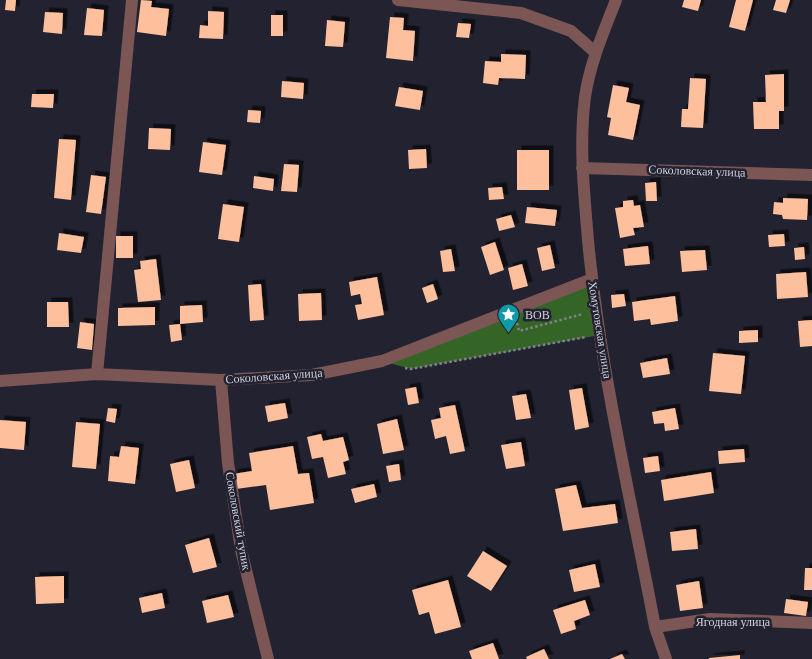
<svg xmlns="http://www.w3.org/2000/svg" width="812" height="659" font-family="'Times New Roman',serif">
	<defs>
		<filter id="shadow"><feDropShadow dx="4.5" dy="-4.5" stdDeviation="0" flood-color="#0009"/></filter>
	</defs>
	<rect width="100%" height="100%" fill="#222231"/>
	<path fill="#346526" d="M592,279L600,335L411,369L382,361Z"/>
	<path fill="#febf9d" filter="url(#shadow)" d="M6,0H16L15,11L5,10Z
		M141,0L152,1L151,7L169,9L166,36L137,32Z
		M684,0H701L698,11L682,7Z
		M736,0H753L745,31L729,27Z
		M776,0H790L786,13L773,10Z
		M87,8L104,10L102,36L84,35Z
		M208,11L224,12L223,39L199,38L200,25L208,26Z
		M45,12L63,13L62,34L43,32Z
		M271,15H283V36H271Z
		M390,17L404,18L403,30L415,31L413,61L386,58Z
		M327,20L345,22L343,47L325,46Z
		M458,23L471,24L469,38L456,37Z
		M501,54L526,55L525,79L499,78L498,85L483,83L485,61L501,62Z
		M784,74V111H779V129H754L753,102H766L765,75Z
		M690,78L706,79L703,128L681,127L682,109H688Z
		M282,81L304,83L303,99L281,97Z
		M613,85L629,88L626,102L640,105L633,140L608,135L611,118L607,117Z
		M399,87L423,91L420,110L395,106Z
		M32,94H54L53,108L31,107Z
		M248,110L261,111L260,123L247,122Z
		M149,128L171,129L170,150L148,149Z
		M59,139L76,140L71,200L54,198Z
		M203,142L226,145L222,175L199,172Z
		M426,149L427,168L409,169L408,150Z
		M517,150H549V190H517Z
		M284,164L299,165L297,192L281,191Z
		M91,175L106,177L101,214L86,212Z
		M254,176L274,179L273,191L253,188Z
		M656,182L657,201H646L645,183Z
		M502,187L504,199L489,200L488,188Z
		M783,198L808,199L807,220L783,219L782,215L773,214L774,202L783,203Z
		M633,200L634,206L640,205L644,227L633,228L635,235L620,238L615,208L623,207V201Z
		M223,204L244,207L239,242L218,239Z
		M527,207L557,210L555,226L525,223Z
		M511,215L515,227L499,231L496,219Z
		M59,233L84,237L81,253L57,250Z
		M784,234L785,246L769,247L768,235Z
		M116,236H133V258H116Z
		M495,242L504,270L490,275L481,247Z
		M550,245L555,268L542,271L537,248Z
		M648,246L650,264L625,266L623,249Z
		M804,247L805,259L795,260L794,248Z
		M451,249L455,271L443,272L440,251Z
		M705,250L707,270L682,272L680,251Z
		M156,259L161,300L138,302L134,270L141,269L140,261Z
		M522,264L528,286L513,290L508,268Z
		M806,272L808,297L777,299L776,274Z
		M377,277L384,315L358,320L355,305L362,304L360,294L351,296L349,282Z
		M261,284L264,320L250,321L248,285Z
		M433,284L438,299L427,303L422,288Z
		M321,293L322,320L299,321L298,294Z
		M624,294L626,306L612,308L611,295Z
		M675,296L678,321L651,325L650,319L634,321L632,302Z
		M47,302H68L69,327H47Z
		M202,305L203,322L180,324V306Z
		M155,307V325L118,326V308Z
		M812,320V346L800,347L798,321Z
		M80,322L94,324L92,350L77,348Z
		M180,324L182,340L171,342L169,325Z
		M758,330V342L739,343V331Z
		M713,353L745,356L741,394L709,391Z
		M667,358L670,374L643,378L640,363Z
		M416,387L419,403L408,405L405,389Z
		M582,388L589,427L575,430L569,390Z
		M526,394L531,418L516,420L512,396Z
		M285,403L288,418L268,422L265,406Z
		M455,405L465,451L450,454L446,436L435,439L431,420L441,418L439,408Z
		M108,408L117,409L115,423L106,421Z
		M675,408L679,429L665,431L664,423L654,424L652,412Z
		M397,419L404,450L383,454L377,424Z
		M0,420L26,422L24,450L0,448Z
		M76,422L100,424L96,469L72,467Z
		M321,434L323,441L343,437L349,460L343,462L346,474L328,478L323,457L312,459L307,437Z
		M521,442L525,466L506,469L501,445Z
		M121,446L139,448L135,484L108,481L110,456L119,457Z
		M293,446L298,474L309,473L314,503L270,510L266,485L236,489L233,474L252,471L249,453Z
		M744,449L745,462L719,464L718,451Z
		M658,456L660,471L645,473L643,458Z
		M189,460L195,488L176,492L170,464Z
		M399,464L401,480L389,482L386,466Z
		M711,472L714,493L664,501L661,480Z
		M374,484L377,497L355,503L351,489Z
		M576,485L582,508L615,504L618,523L563,531L555,489Z
		M696,529L698,549L672,551L670,532Z
		M209,538L217,567L193,573L185,545Z
		M483,551L507,566L491,591L467,576Z
		M595,564L600,587L574,592L569,570Z
		M805,568H812V590H804Z
		M64,576V603L36,604L35,577Z
		M448,580L461,627L435,634L429,612L419,615L412,590Z
		M699,581L703,608L680,611L676,585Z
		M162,593L165,608L142,613L139,598Z
		M228,595L234,617L207,623L202,601Z
		M786,599L808,602L806,616L784,613Z
		M585,600L590,615L574,621L576,629L561,634L553,610Z
		M493,643L499,659H472L469,651Z
		M544,649L549,659H527L526,657Z
		M622,654L625,659H610Z
		M740,655V659H709V658Z"/>
	<g fill="none" stroke-linecap="round" stroke-linejoin="round">
		<path stroke="#81818e" stroke-width="2.5" stroke-dasharray="2.5 2.5" stroke-linecap="butt" d="M517,323L519,331L583,314
			M405,368L411,369L586,337"/>
		<path stroke="#7b5655" stroke-width="12" d="M398,0L521,13L571,31L596,53
			M616,0C604,31 590,63 585,97C579,145 584,192 588,240C600,370 631,499 655,627L666,659
			M582,168L812,175
			M97,374L132,0
			M221,380L228,463L241,550L268,659
			M0,381L97,374L221,380L312,375L382,361L592,279
			M655,627L710,619L812,623"/>
	</g>
	<defs>
		<symbol id="sight-pin" viewBox="-11 -11 22 30"><path d="M0 17L-7.5 6A9.5 9.5 0 1 1 7.5 6Z" fill="#0f9aa8" stroke="#222231"/><path d="M0-6L1.8-2.2L6-1.7L2.9 1.2L3.7 5.4L0 3.3L-3.7 5.4L-2.9 1.2L-6-1.7L-1.8-2.2Z" fill="#fff"/></symbol>
	</defs>
	<g fill-rule="evenodd">
		<use href="#sight-pin" x="496" y="302" width="25" height="34"/>
	</g>
	<g text-anchor="middle" stroke-width="5" stroke-linejoin="round" paint-order="stroke">
		<g font-size="12" fill="#d1d1db" stroke="#222231">
			<text transform="translate(697 171) rotate(2)" y="4">Соколовская улица</text>
			<text transform="translate(600 330) rotate(81)" y="4">Хомутовская улица</text>
			<text transform="translate(274 376) rotate(-4)" y="4">Соколовская улица</text>
			<text transform="translate(238 521) rotate(80)" y="4">Соколовский тупик</text>
			<text x="733" y="626">Ягодная улица</text>
		</g>
		<g font-size="12" fill="#d1d1db" stroke="#222231" text-anchor="start">
			<text x="525" y="319">ВОВ</text>
		</g>
	</g>
</svg>
